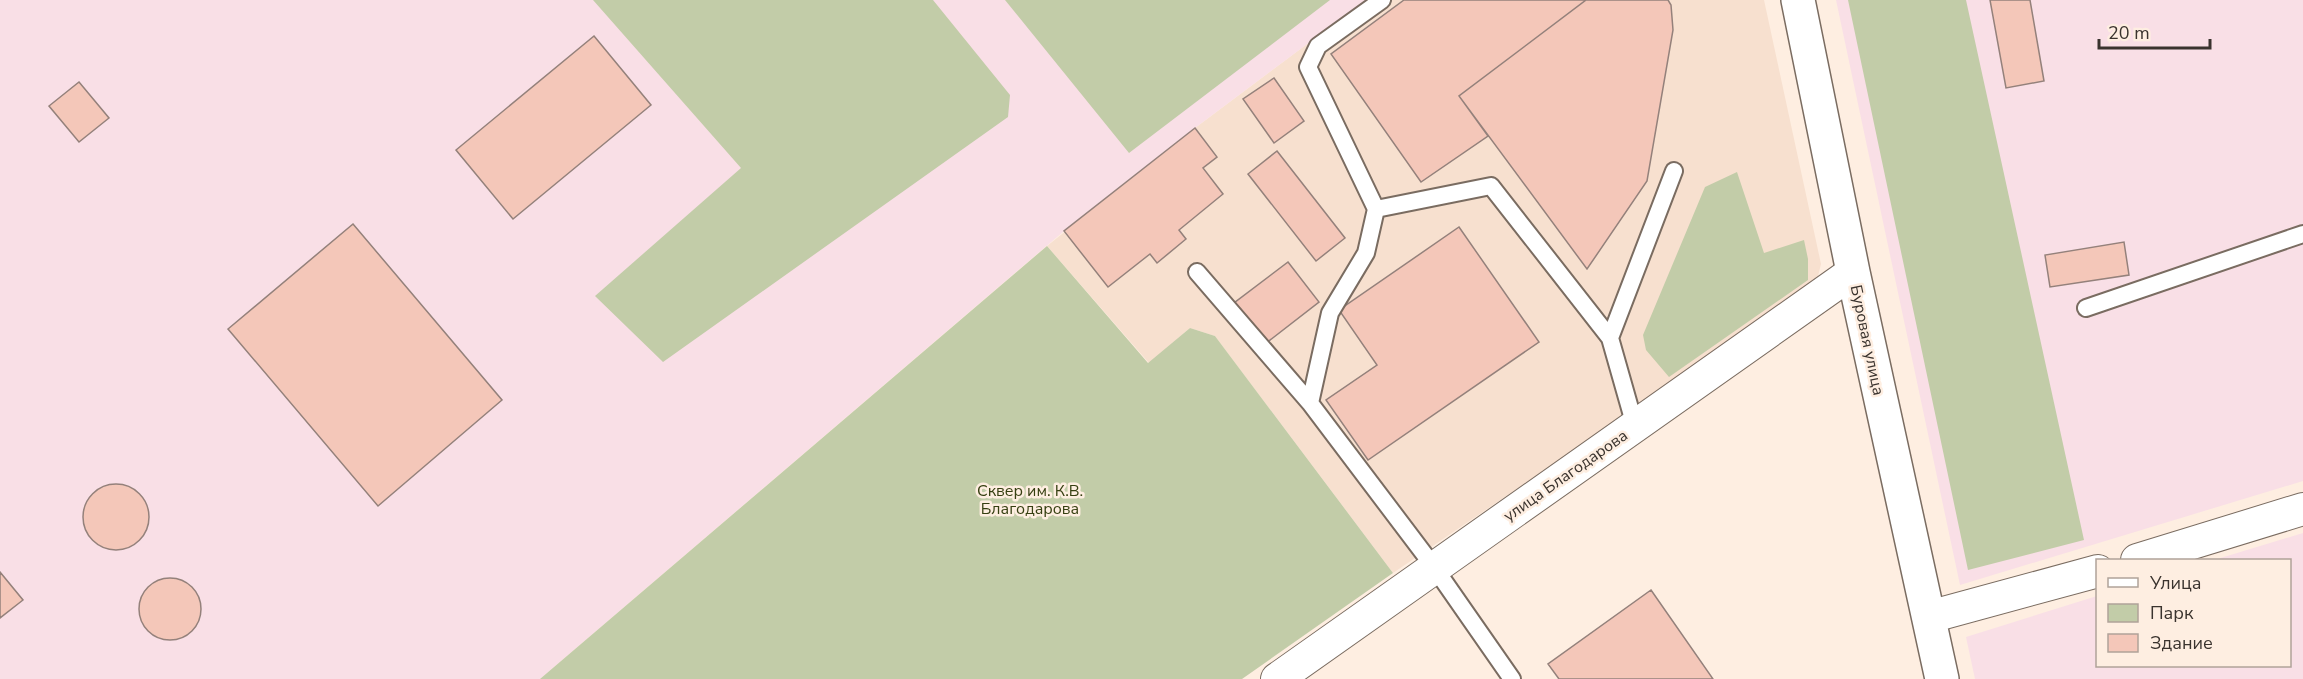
<svg xmlns="http://www.w3.org/2000/svg" width="2303" height="679" font-family="'Nunito Sans',sans-serif">
	<rect width="100%" height="100%" fill="#feeee1"/>
	<path fill="#f7e0cf" d="M1366,0H1764L1821,264L1817,280L1803,294L1393,573L1215,336L1190,328L1149,363L1047,246L1195,128Z"/>
	<path fill="#f9dfe6" d="M0,0H1366L1195,128L1064,231L540,679H0Z
		M1836,0H2303V481L1960,585Z
		M2303,533V679H1975L1966,637L2097,596L2098,666H2290V560H2214Z"/>
	<path fill="#c2cca8" d="M593,0H933L1010,95L1008,117L663,362L595,296L741,168Z
		M1005,0H1330L1129,153Z
		M1848,0H1966L2084,540L1968,570Z
		M1737,172L1764,253L1804,240L1808,259V280L1669,377L1646,350L1643,335L1705,187Z
		M1047,246L1148,363L1190,328L1215,336L1393,573L1242,679H540Z"/>
	<path fill="#f4c7b9" stroke="#94817b" stroke-width="1.5" d="M1404,0H1586L1459,96L1488,136L1421,182L1331,54Z
		M1586,0H1668L1671,5L1673,30L1647,181L1587,269L1459,96Z
		M1990,0H2030L2044,81L2006,88Z
		M594,36L651,105L513,219L456,150Z
		M1274,78L1304,121L1274,143L1243,99Z
		M79,82L109,118L79,142L49,106Z
		M1195,128L1217,157L1203,168L1223,194L1179,230L1186,239L1157,263L1150,254L1108,287L1064,231Z
		M1277,151L1345,238L1316,261L1248,174Z
		M353,224L502,400L378,506L228,329Z
		M1459,227L1539,342L1368,460L1326,400L1377,365L1339,310Z
		M2124,242L2129,275L2050,287L2045,255Z
		M1288,262L1319,302L1265,344L1234,303Z
		M83 517a33 33 0 1 1 66 0a33 33 0 1 1-66 0Z
		M0,572L23,600L0,618Z
		M139 609a31 31 0 1 1 62 0a31 31 0 1 1-62 0Z
		M1651,590L1713,679H1559L1548,664Z"/>
	<g fill="none" stroke-linecap="round" stroke-linejoin="round">
		<defs>
			<path id="service" d="M1382,0L1318,46L1308,67L1376,209L1366,253L1330,313L1310,403L1434,567L1512,679
				M1376,209L1491,186L1610,338
				M1197,272L1310,403
				M2086,308L2303,234
				M1635,426L1610,338L1674,171"/>
			<path id="minor" d="M2137,560L2303,509
				M1929,617L2098,571
				M1277,679L1853,272"/>
			<path id="secondary" d="M1798,0L1853,272L1942,679"/>
		</defs>
		<use href="#service" stroke="#7a6c61" stroke-width="20"/>
		<use href="#minor" stroke="#7a6c61" stroke-width="34"/>
		<use href="#secondary" stroke="#7a6c61" stroke-width="36"/>
		<use href="#service" stroke="#fff" stroke-width="16"/>
		<use href="#minor" stroke="#fff" stroke-width="32"/>
		<use href="#secondary" stroke="#fff" stroke-width="33"/>
	</g>
	<g text-anchor="middle" stroke-width="5" stroke-linejoin="round" paint-order="stroke">
		<g font-size="16" fill="#3a332e" stroke="#feeee1">
			<text transform="translate(1868 340) rotate(78)" y="6">Буровая улица</text>
			<text transform="translate(1565 475) rotate(-35)" y="6">улица Благодарова</text>
		</g>
		<g font-size="16" fill="#363f11" stroke="#feeee1">
			<text x="1030" y="496">Сквер им. К.В.<tspan x="1030" dy="18">Благодарова</tspan></text>
		</g>
	</g>
	<rect x="2096" y="559" width="195" height="108" fill="#feeee1" stroke="#b0a399" stroke-width="1.5"/>
	<rect x="2108" y="578" width="30" height="9" fill="#ffffff" stroke="#b0a399" stroke-width="1.5"/>
	<text x="2150" y="589" font-size="18" fill="#3a332e">Улица</text>
	<rect x="2108" y="604" width="30" height="18" fill="#c2cca8" stroke="#b0a399" stroke-width="1.5"/>
	<text x="2150" y="619" font-size="18" fill="#3a332e">Парк</text>
	<rect x="2108" y="634" width="30" height="18" fill="#f4c7b9" stroke="#b0a399" stroke-width="1.5"/>
	<text x="2150" y="649" font-size="18" fill="#3a332e">Здание</text>
	<path d="M2099 39v9h111v-9" fill="none" stroke="#3a332e" stroke-width="3"/>
	<text x="2108" y="39" font-size="18" fill="#3a332e" stroke="#feeee1" stroke-width="4.5" paint-order="stroke">20 m</text>
</svg>
